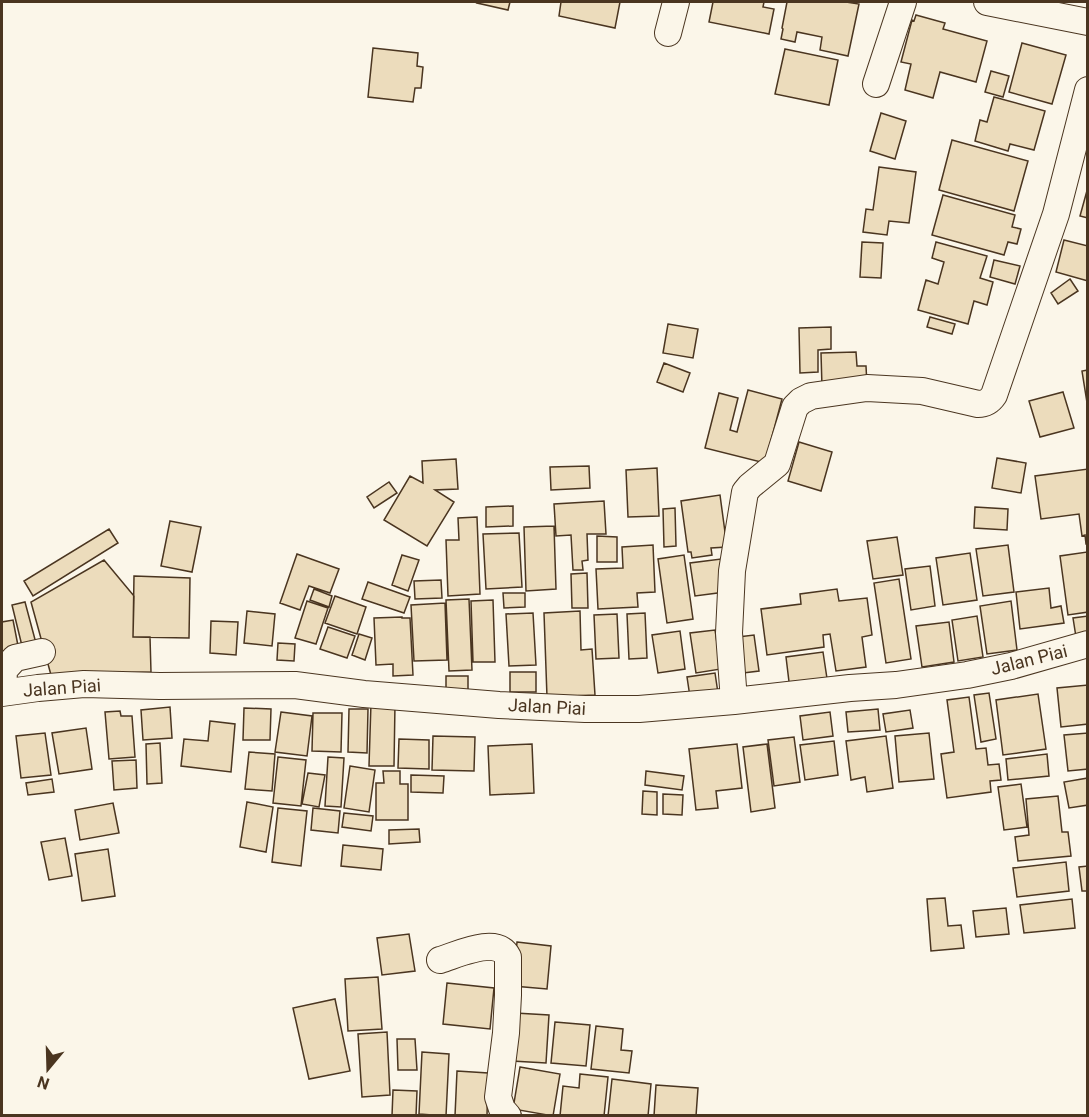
<svg xmlns="http://www.w3.org/2000/svg" width="1089" height="1117" font-family="Roboto,sans-serif">
	<rect width="100%" height="100%" fill="#fbf6e9"/>
	<path fill="#ecdcbc" stroke="#4a3520" stroke-width="1.5" d="M478,2H510L508,10L477,3Z
		M561,2H620L615,28L559,16Z
		M713,2H764L763,7L774,9L769,34L709,22Z
		M787,2H846L859,4L848,56L820,50L822,37L797,32L795,42L781,39L783,29L782,28Z
		M916,15L945,23L943,29L987,41L976,82L940,72L933,98L905,90L911,64L901,62L912,20L914,21Z
		M1022,43L1066,55L1052,104L1009,92Z
		M373,48L418,53L417,66L423,67L421,88H415L413,102L368,97Z
		M785,49L838,60L829,105L775,94Z
		M991,71L1009,76L1003,97L985,92Z
		M994,97L1045,111L1034,150L1010,144L1008,151L975,141L980,120L987,122Z
		M881,113L906,121L895,159L870,151Z
		M952,140L1028,161L1014,211L939,190Z
		M879,167L916,172L909,223L889,221L887,235L863,232L866,209L873,210Z
		M1088,187V218L1080,216Z
		M943,195L1015,215L1012,227L1021,229L1017,244L1008,242L1004,255L932,235Z
		M1064,240L1088,246V281L1056,272Z
		M862,242L883,243L881,278L860,277Z
		M936,242L987,256L980,278L993,282L987,305L974,301L968,324L918,310L926,280L938,284L944,262L932,258Z
		M994,260L1020,266L1015,284L990,277Z
		M1070,279L1078,291L1058,304L1051,293Z
		M930,317L955,324L952,334L927,327Z
		M668,324L698,329L693,358L663,353Z
		M831,327V349L818,350V372L800,373L799,328Z
		M856,352L857,366H866L867,385L822,387L821,353Z
		M664,363L690,373L683,392L657,382Z
		M1088,370V409L1082,371Z
		M748,390L782,399L765,463L705,448L719,393L738,398L730,430L737,432Z
		M1063,392L1074,428L1040,437L1029,401Z
		M799,442L832,452L821,491L788,481Z
		M997,458L1026,463L1021,493L992,488Z
		M456,459L458,489L435,490L454,502L427,546L384,520L410,476L423,483L422,461Z
		M589,466L590,488L551,490L550,467Z
		M657,468L659,516L628,517L626,470Z
		M1088,469V544H1086L1085,535L1082,536L1079,514L1041,519L1035,476Z
		M389,482L397,493L374,508L367,497Z
		M720,495L727,547L711,548L712,555L692,558L691,552H688L681,501Z
		M604,501L606,534H587L588,560L582,561L583,570H573L571,535L556,536L554,504Z
		M513,506V526L486,527V507Z
		M975,507L1008,509L1007,530L974,528Z
		M675,508L676,546L664,547L663,509Z
		M477,517L480,594L448,596L446,540H459L458,518Z
		M170,521L201,527L192,572L161,566Z
		M554,526L556,589L526,591L524,527Z
		M109,529L118,543L33,596L24,581Z
		M519,533L522,587L486,589L483,534Z
		M597,536L617,537V562H597Z
		M897,537L903,575L873,579L867,541Z
		M653,545L655,592L637,593L638,607L598,609L596,569L623,568L622,547Z
		M1008,545L1014,592L983,596L976,549Z
		M1087,552L1088,612L1068,615L1060,556Z
		M970,553L977,600L943,605L936,558Z
		M297,554L339,569L330,593L309,586L300,610L280,603Z
		M402,555L419,560L408,591L392,585Z
		M684,555L693,619L667,623L658,559Z
		M721,559L725,592L695,596L690,563Z
		M104,560L134,596L133,637H150L151,672L51,675L31,602Z
		M930,566L935,606L911,610L905,569Z
		M587,573L588,608H572L571,574Z
		M134,576L190,578L189,638L133,637Z
		M899,579L911,659L886,663L874,583Z
		M441,580L442,598L415,599L414,581Z
		M368,582L410,597L404,613L362,599Z
		M1049,588L1051,608L1061,606L1064,623L1020,629L1016,592Z
		M314,589L332,596L329,607L310,600Z
		M837,589L839,601L867,598L872,635L862,637L866,667L836,671L830,634L823,635L824,647L767,655L761,609L801,604L800,594Z
		M503,593H525V607L504,608Z
		M335,596L366,607L357,634L325,623Z
		M469,599L472,670L449,671L446,600Z
		M493,600L495,662H473L471,601Z
		M307,601L328,608L316,644L295,638Z
		M1011,601L1017,650L987,654L980,606Z
		M25,602L37,647L23,650L12,605Z
		M445,603L447,660L414,661L411,605Z
		M247,611L275,614L272,646L244,643Z
		M580,611L581,650L592,649L595,695L547,697L544,613Z
		M533,613L536,665L509,666L506,614Z
		M645,613L647,658L629,659L627,614Z
		M617,614L619,658L596,659L594,615Z
		M977,616L983,657L958,661L952,620Z
		M1088,616V635L1076,637L1073,618Z
		M402,617V618H410L413,675L393,676V664L376,665L374,618Z
		M13,620L20,656L2,659V622Z
		M211,621L238,622L236,655L210,653Z
		M949,622L954,662L922,667L916,626Z
		M328,627L355,636L347,658L320,649Z
		M715,630L721,669L696,673L690,633Z
		M680,631L685,669L658,673L652,635Z
		M359,634L372,638L365,660L352,655Z
		M754,635L759,671L735,674L730,638Z
		M278,643L295,644L294,661L277,660Z
		M823,652L828,685L790,690L786,657Z
		M510,672H536V692H510Z
		M715,673L718,693L690,697L687,677Z
		M446,676H468V694H446Z
		M1088,685V724L1061,727L1057,688Z
		M989,693L996,739L981,742L974,695Z
		M1038,694L1046,749L1003,755L996,700Z
		M969,697L976,749L986,748L988,765L999,764L1001,780L990,781L991,792L947,798L941,754L954,752L947,700Z
		M371,703L395,704L394,766H369Z
		M170,707L172,738L143,740L141,710Z
		M244,708L271,709L270,740H243Z
		M349,709H368L367,753L348,752Z
		M878,709L880,730L848,732L846,712Z
		M910,710L913,728L886,732L883,714Z
		M120,711L121,716H132L135,757L109,759L105,712Z
		M281,712L312,716L307,756L275,752Z
		M830,712L833,736L803,740L800,716Z
		M313,713H342L341,752L312,751Z
		M210,721L235,724L231,772L181,766L184,739L208,741Z
		M86,728L92,769L59,774L52,733Z
		M45,733L51,775L21,778L16,736Z
		M929,733L934,779L899,782L895,736Z
		M1088,733V769L1068,771L1064,735Z
		M433,736L475,737L474,771L432,770Z
		M886,736L893,788L867,792L865,777L851,780L846,741Z
		M794,737L800,782L774,786L768,740Z
		M399,739L429,740V769L398,768Z
		M834,741L838,775L805,780L800,745Z
		M160,743L162,783L147,784L146,744Z
		M532,744L534,793L490,795L488,746Z
		M737,744L742,788L716,791L718,808L696,810L689,749Z
		M767,744L775,808L751,812L743,747Z
		M249,752L275,754L272,791L245,789Z
		M1047,754L1049,776L1008,780L1006,759Z
		M278,757L306,760L301,806L273,803Z
		M328,757L344,758L341,807L325,806Z
		M136,760L137,788L114,790L112,761Z
		M350,766L375,770L369,812L344,808Z
		M383,771H400V784H408V820H376V783H384Z
		M646,771L684,776L682,790L645,785Z
		M308,773L325,775L319,807L302,804Z
		M411,775L444,776L443,793L411,792Z
		M1088,778V805L1069,808L1064,782Z
		M52,779L54,792L28,795L26,783Z
		M1021,784L1027,827L1004,830L998,787Z
		M643,791L657,792V815L642,814Z
		M663,794L683,795L682,815L663,814Z
		M1058,796L1062,832H1068L1071,856L1018,861L1015,837L1029,835L1026,799Z
		M247,802L273,807L266,852L240,847Z
		M113,803L119,833L80,840L75,810Z
		M278,808L307,811L301,866L272,862Z
		M313,808L340,811L338,833L311,830Z
		M344,813L373,816L371,831L342,827Z
		M419,829L420,842L389,844V830Z
		M65,838L72,876L49,880L41,842Z
		M343,845L383,849L381,870L341,866Z
		M108,849L115,896L82,901L75,854Z
		M1066,862L1069,891L1017,897L1013,868Z
		M1088,866V891H1082L1079,867Z
		M945,898L948,926L961,925L964,948L931,951L927,899Z
		M1072,899L1075,928L1024,933L1020,905Z
		M1006,908L1009,934L976,937L973,911Z
		M409,934L415,971L382,975L377,938Z
		M517,942L551,946L547,989L513,986Z
		M378,977L382,1029L348,1031L345,979Z
		M447,983L494,988L490,1029L443,1024Z
		M335,999L350,1071L309,1079L293,1008Z
		M515,1013L549,1015L546,1063L512,1061Z
		M555,1022L590,1025L586,1066L551,1063Z
		M596,1026L623,1029L621,1050L632,1051L629,1073L591,1069Z
		M387,1032L390,1095L362,1097L358,1034Z
		M397,1039H415L417,1070H398Z
		M422,1052L449,1054L446,1116L419,1114Z
		M520,1067L560,1074L553,1116L513,1109Z
		M457,1071L488,1073L487,1116H455Z
		M580,1074L608,1077L604,1116H560L563,1086L579,1088Z
		M612,1079L651,1084L648,1116H608Z
		M656,1085L698,1088L696,1116H654Z
		M393,1090L417,1091L416,1116H392Z"/>
	<g fill="none" stroke-linecap="round" stroke-linejoin="round">
		<defs>
			<path id="minor" d="M987,2L1088,22
				M668,33L676,2
				M876,84L903,2
				M3,692L4,670L15,658L42,652
				M2,693L38,688L84,684L160,686L295,685L364,694L499,705L585,709H639L734,701L850,688L896,685L967,675L1011,666L1088,644
				M734,701L729,633L732,571L745,492L750,486L777,464L795,407L801,401L811,396L867,388L922,391L978,404C986,404 990,401 994,395L1056,214L1088,90
				M440,960C457,955 497,935 508,957V995L506,1033L498,1097L502,1109L508,1116"/>
		</defs>
		<use href="#minor" stroke="#4a3520" stroke-width="28"/>
		<use href="#minor" stroke="#fbf6e9" stroke-width="26"/>
	</g>
	<g text-anchor="middle" stroke-width="4.5" stroke-linejoin="round" paint-order="stroke">
		<g font-size="18" fill="#4a3520" stroke="#fbf6e9">
			<text transform="translate(1029 660) rotate(-14)" y="6">Jalan Piai</text>
			<text transform="translate(62 688) rotate(-4)" y="6">Jalan Piai</text>
			<text transform="translate(547 707) rotate(3)" y="6">Jalan Piai</text>
		</g>
	</g>
	<rect width="1089" height="1117" fill="none" stroke="#4a3520" stroke-width="6"/>
	<g transform="translate(48 1069) rotate(199)" stroke="#fbf6e9" stroke-width="4.5" paint-order="stroke">
	<path d="M0-4.5L10 22L0 15L-10 22Z" fill="#4a3520"/>
	<text y="-9" font-size="16" font-weight="bold" text-anchor="middle" fill="#4a3520">N</text>
	</g>
</svg>
